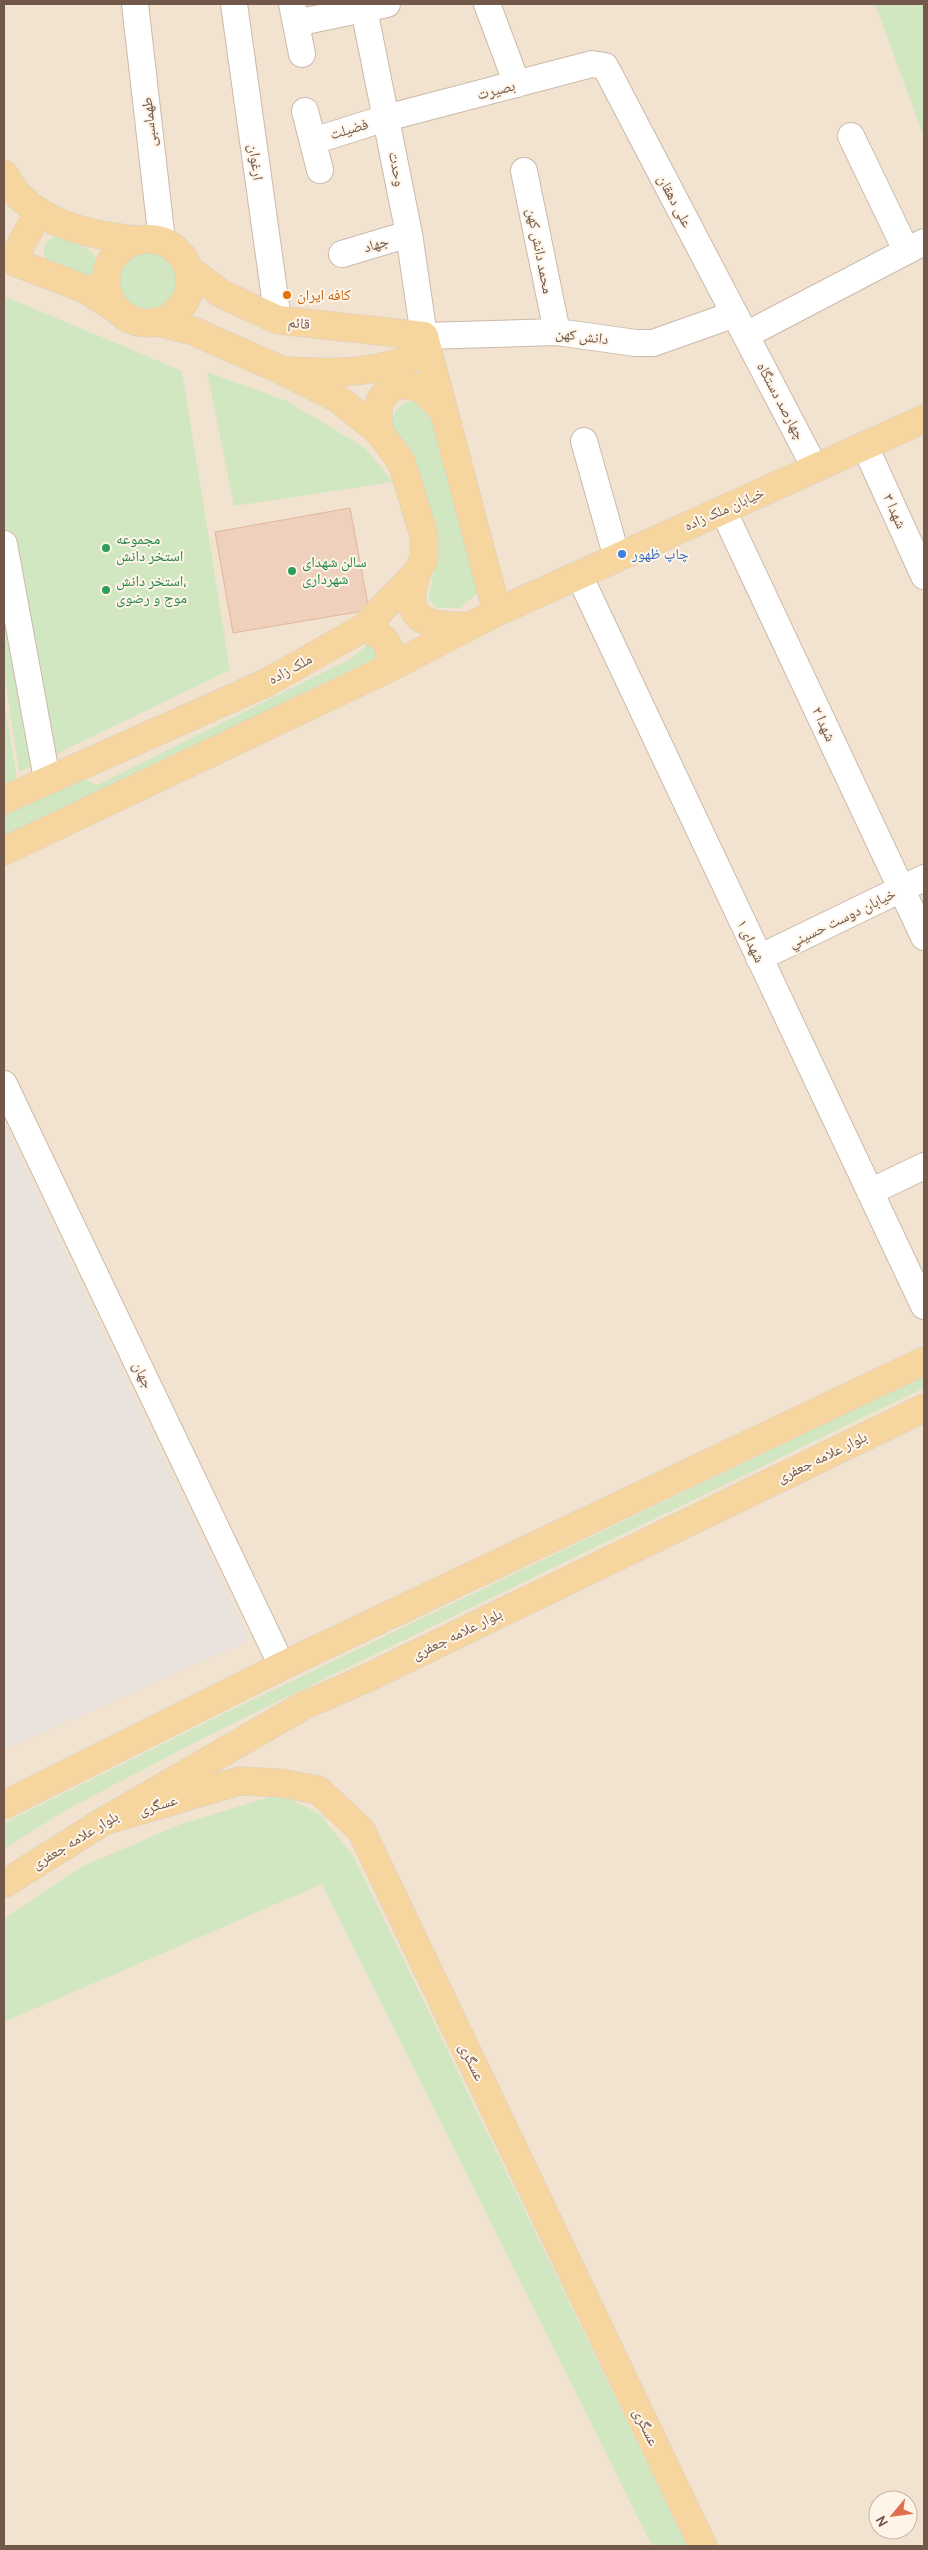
<svg xmlns="http://www.w3.org/2000/svg" width="928" height="2550" font-family="Cabin,'Noto Naskh Arabic',sans-serif">
	<rect width="100%" height="100%" fill="#fbf1e2"/>
	<path fill="#f2e3d1" fill-rule="evenodd" d="M4,4H924V2546H4ZM878,2500H908V2530H878Z"/>
	<path fill="#eae3dd" d="M4,1123L250,1640L4,1750Z"/>
	<path fill="#d1e7c2" d="M875,4H924V137Z
		M60,236C77,242 116,258 89,279L49,264L43,253L45,243L51,238Z
		M110 280a38 38 0 1 1 76 0a38 38 0 1 1-76 0Z
		M4,296L182,371L230,670L19,772L4,672Z
		M207,372L287,401L365,448L393,482L234,506Z
		M416,401L424,407L438,432L479,592L460,608H437L428,599L437,557L433,518L412,456L397,438L391,423C396,409 400,402 416,401Z
		M372,641L383,660L4,837V814L80,778L97,785L350,659Z
		M4,700L17,778L4,784Z
		M924,1376V1388L215,1732L64,1811L4,1849V1823L209,1721Z
		M279,1794L320,1814L355,1859L687,2546H652L322,1884L4,2022V1919L81,1867L181,1824Z"/>
	<path fill="#eed0bc" stroke="#e0b79d" d="M350,508L369,610L233,633L215,532Z"/>
	<g fill="none" stroke-linecap="round" stroke-linejoin="round">
		<defs>
			<path id="minor" d="M135,4L162,241
				M234,4L278,320
				M292,4L302,54
				M363,4L409,234L424,336L557,332L636,343H653L735,314
				M487,4L517,84
				M296,23L387,4
				M305,111L320,170
				M851,136L906,250
				M313,141L386,118L592,64L605,66L815,468
				M524,171L557,332
				M342,254L409,234
				M746,335L924,242
				M584,441L617,558
				M865,446L924,576
				M723,510L924,937
				M4,544L47,779
				M579,575L924,1306
				M759,958L924,878
				M4,1084L282,1666
				M870,1192L924,1166"/>
			<path id="major" d="M4,174C9,182 13,190 19,196C52,228 93,235 136,240
				M106 281a42 42 0 1 1 84 0a42 42 0 1 1-84 0Z
				M4,258L85,289L118,310
				M13,260L38,213
				M188,269L222,294L278,320L424,336L497,612
				M293,371C339,374 385,373 427,351
				M379,432C377,407 375,399 397,384L421,388L443,410
				M417,573C400,622 428,627 469,626
				M363,628C385,635 393,645 389,668
				M4,800L266,683L363,628L417,573L424,558V535L401,461L379,432L337,398L281,370L193,331L156,322
				M4,851L389,668L497,612L924,419
				M4,1805L282,1666L924,1361
				M104,1821L239,1781L281,1783L318,1790L361,1830L703,2546
				M4,1884L104,1821L303,1706L365,1679L924,1408"/>
		</defs>
		<use href="#minor" stroke="#cbb9aa" stroke-width="28"/>
		<use href="#major" stroke="#d7d0cc" stroke-width="29"/>
		<use href="#minor" stroke="#fff" stroke-width="26"/>
		<use href="#major" stroke="#f6d59e" stroke-width="28"/>
	</g>
	<circle fill="#e8710a" stroke="#fef5e8" stroke-width="2" cx="287" cy="295" r="5"/>
	<g fill="#2e9e5b" stroke="#fef5e8" stroke-width="2">
		<circle cx="106" cy="548" r="5"/>
		<circle cx="292" cy="571" r="5"/>
		<circle cx="106" cy="590" r="5"/>
	</g>
	<circle fill="#3f7fe0" stroke="#fef5e8" stroke-width="2" cx="622" cy="554" r="5"/>
	<g text-anchor="middle" stroke-width="4" stroke-linejoin="round" paint-order="stroke">
		<g font-size="15" fill="#71584a" stroke="#fef5e8">
			<text transform="translate(496 90) rotate(-15)" y="5">بصیرت</text>
			<text transform="translate(149 122) rotate(-96)" y="5">طهماسبی</text>
			<text transform="translate(349 129) rotate(-17)" y="5">فضیلت</text>
			<text transform="translate(256 162) rotate(82)" y="5">ارغوان</text>
			<text transform="translate(397 169) rotate(79)" y="5">وحدت</text>
			<text transform="translate(675 201) rotate(62)" y="5">علی دهقان</text>
			<text transform="translate(376 244) rotate(-17)" y="5">جهاد</text>
			<text transform="translate(540 251) rotate(79)" y="5">محمد دانش کهن</text>
			<text transform="translate(299 323) rotate(6)" y="5">قائم</text>
			<text transform="translate(582 336) rotate(7)" y="5">دانش کهن</text>
			<text transform="translate(781 401) rotate(62)" y="5">چهارصد دستگاه</text>
			<text transform="translate(724 509) rotate(-24)" y="5">خیابان ملک زاده</text>
			<text transform="translate(895 511) rotate(66)" y="5">شهدا ۳</text>
			<text transform="translate(290 669) rotate(-29)" y="5">ملک زاده</text>
			<text transform="translate(824 724) rotate(65)" y="5">شهدا ۲</text>
			<text transform="translate(842 918) rotate(-26)" y="5">خیابان دوست حسيني</text>
			<text transform="translate(751 941) rotate(65)" y="5">شهدای ۱</text>
			<text transform="translate(143 1375) rotate(64)" y="5">جهان</text>
			<text transform="translate(822 1457) rotate(-26)" y="5">بلوار علامه جعفری</text>
			<text transform="translate(457 1634) rotate(-26)" y="5">بلوار علامه جعفری</text>
			<text transform="translate(158 1805) rotate(-17)" y="5">عسگری</text>
			<text transform="translate(75 1840) rotate(-31)" y="5">بلوار علامه جعفری</text>
			<text transform="translate(472 2062) rotate(64)" y="5">عسگری</text>
			<text transform="translate(646 2427) rotate(64)" y="5">عسگری</text>
		</g>
		<g font-size="15" fill="#c56008" stroke="#fef5e8" text-anchor="start">
			<text x="297" y="300">کافه ایران</text>
		</g>
		<g font-size="15" fill="#27864d" stroke="#fef5e8" text-anchor="start">
			<text x="116" y="544">مجموعه<tspan x="116" dy="17">استخر دانش</tspan></text>
			<text x="302" y="567">سالن شهدای<tspan x="302" dy="17">شهرداری</tspan></text>
			<text x="116" y="586">استخر دانش،<tspan x="116" dy="17">موج و رضوی</tspan></text>
		</g>
		<g font-size="15" fill="#366cbe" stroke="#fef5e8" text-anchor="start">
			<text x="632" y="559">چاپ ظهور</text>
		</g>
	</g>
	<rect width="928" height="2550" fill="none" stroke="#71584a" stroke-width="10"/>
	<g transform="translate(893 2515) rotate(241)"><circle r="24" fill="#fef5e8" stroke="#c6b6a9"/>
	<path d="M0-4L9 19L0 12L-9 19Z" fill="#de6e4e"/>
	<text y="-8" font-size="14" font-weight="bold" text-anchor="middle" fill="#71584a">N</text>
	</g>
</svg>
